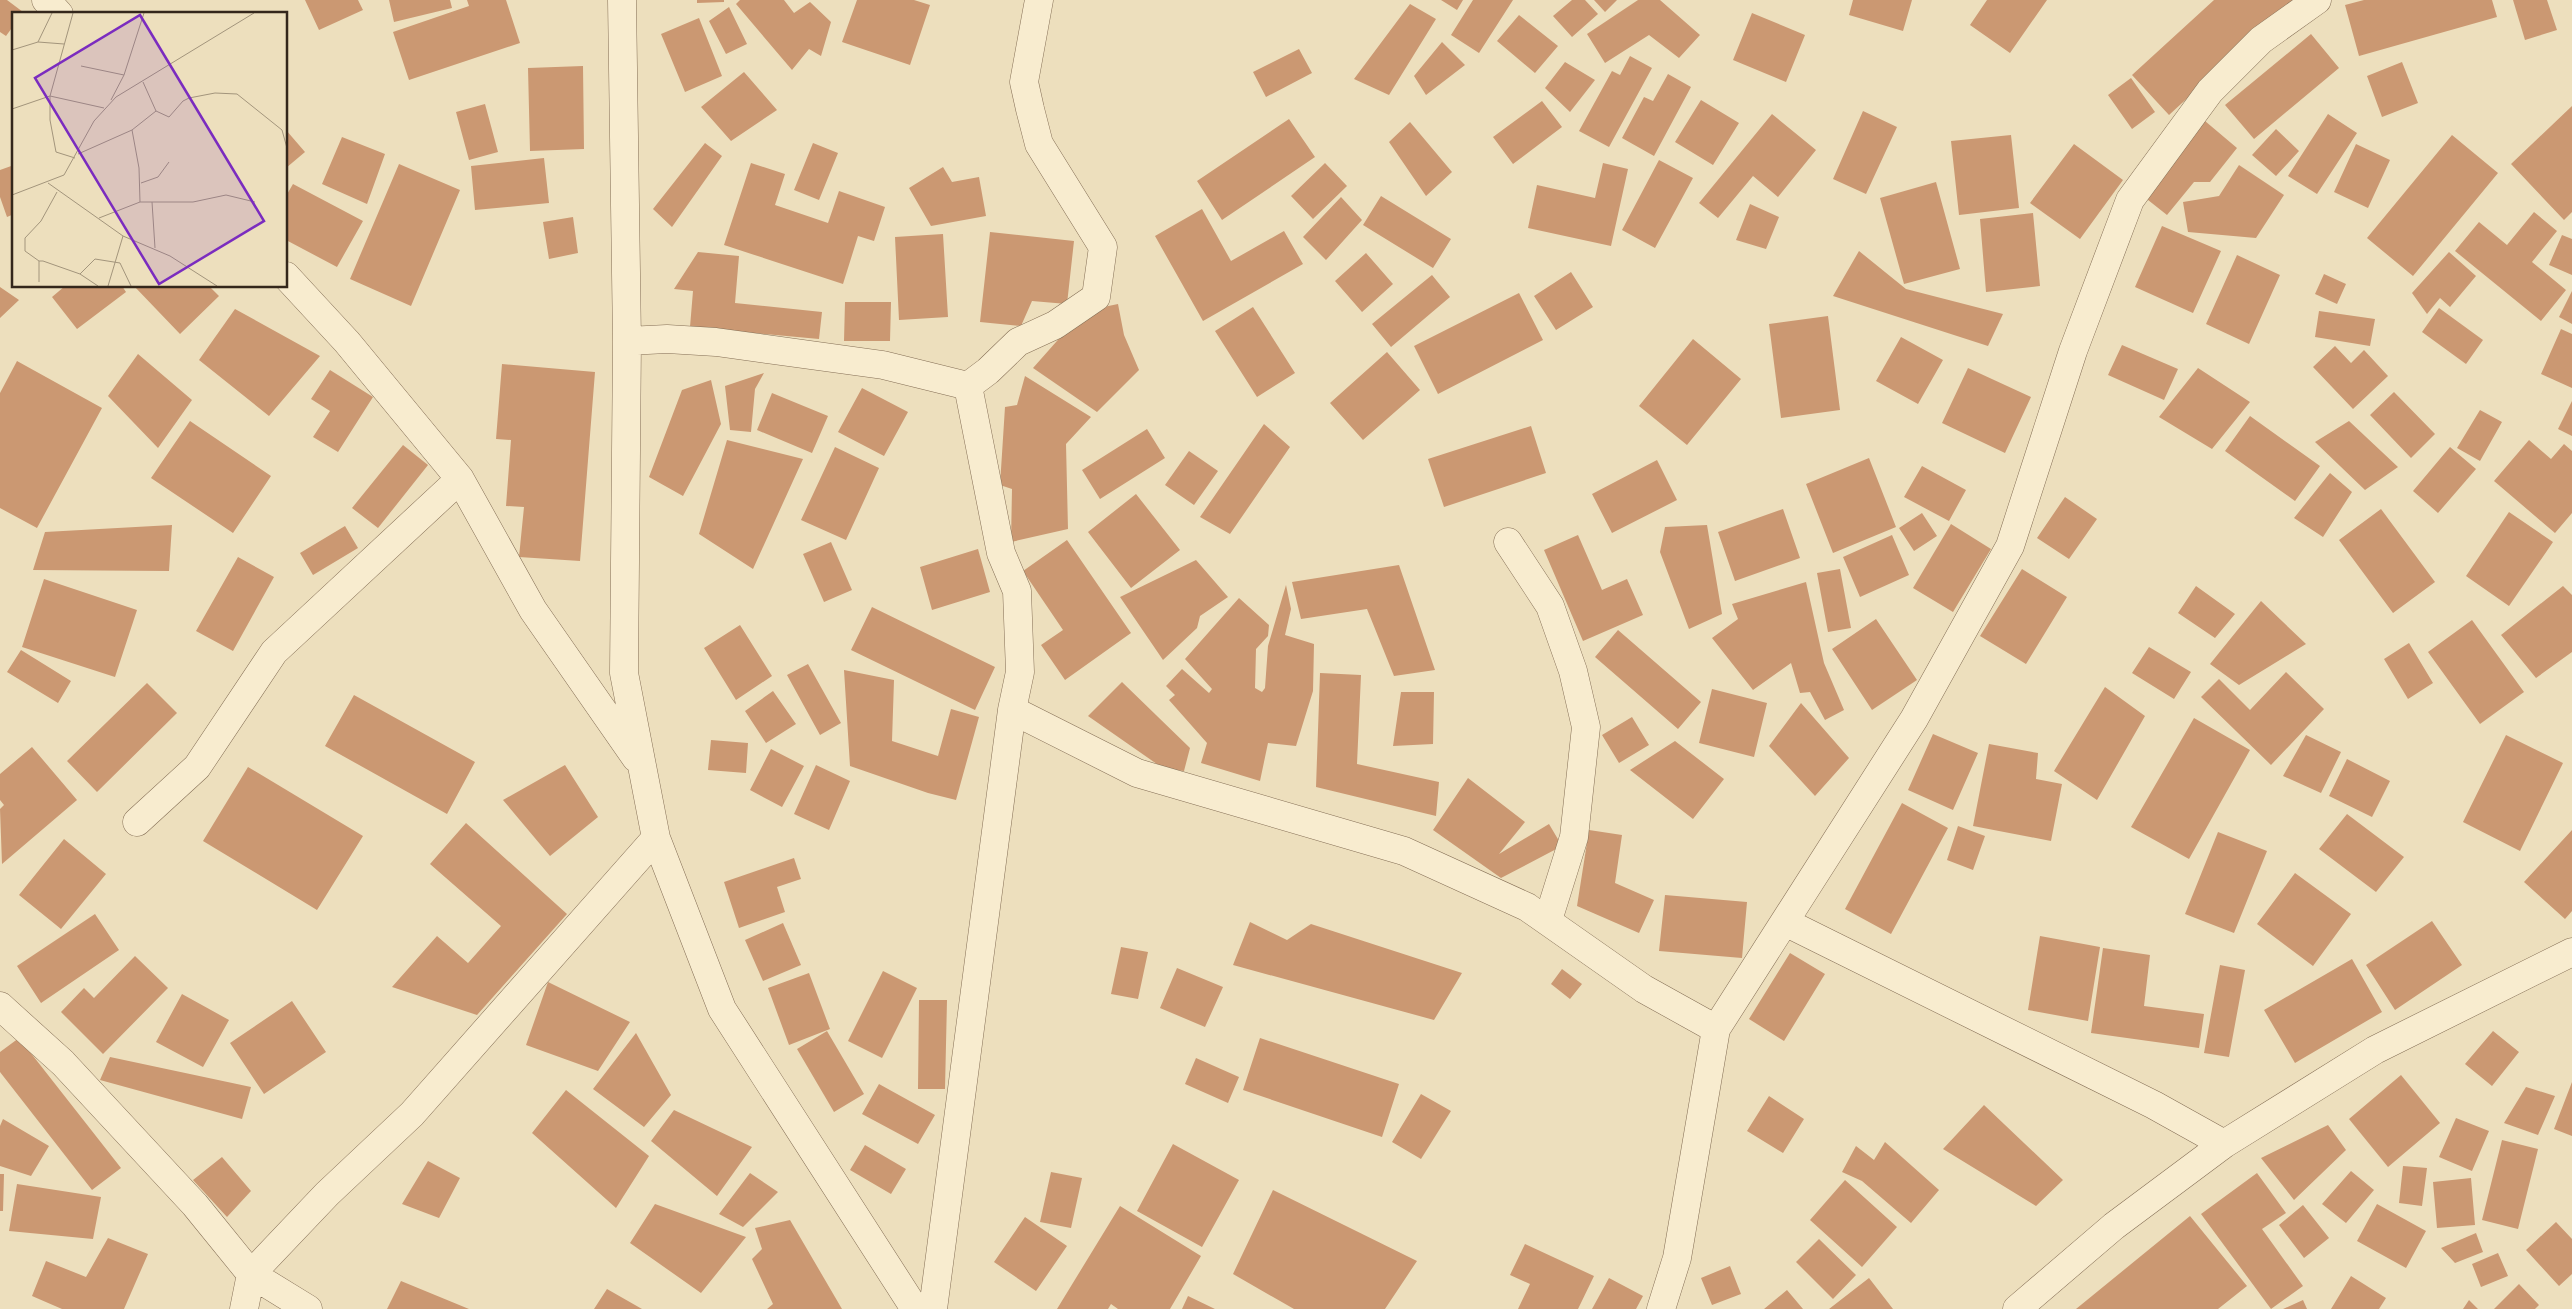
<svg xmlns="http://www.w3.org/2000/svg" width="2572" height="1309" font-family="'Libre Baskerville',serif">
	<rect width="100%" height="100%" fill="#eddfbd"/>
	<path fill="#cb9872" d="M0,0H7L23,12L14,14V25L6,36L0,32Z
		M305,0H358L363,10L319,30Z
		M389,0H450L452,8L394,22Z
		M467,0H506L520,43L409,80L393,32L469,6Z
		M697,0H724V2L697,3Z
		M740,0H784L794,13L810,2L831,22L821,56L809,49L792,70L736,4Z
		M857,0H914L930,5L910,65L842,42Z
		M1441,0H1463L1457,10Z
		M1473,0H1513L1479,53L1451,35Z
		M1572,0H1585L1598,14L1572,37L1553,16Z
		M1594,0H1617L1605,12Z
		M1638,0H1660L1700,35L1679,58L1649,35L1605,63L1587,34Z
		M1853,0H1912L1903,31L1849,15Z
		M1987,0H2047L2010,53L1970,25Z
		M2214,0H2294L2169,115L2132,75Z
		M2364,0H2492L2497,17L2359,56L2345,5Z
		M2513,0H2547L2557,30L2525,40Z
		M1410,4L1436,19L1389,95L1354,79Z
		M729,7L747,44L726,54L709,21Z
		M1752,13L1805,35L1786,82L1733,60Z
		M1519,15L1558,46L1535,73L1497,41Z
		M699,18L722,76L685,92L661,34Z
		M2311,34L2339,68L2254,139L2225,105Z
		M1442,42L1465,65L1426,95L1414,76Z
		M1299,49L1312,73L1266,97L1253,72Z
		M1630,56L1652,68L1609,147L1579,131L1612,71L1620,75Z
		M1565,62L1595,80L1570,112L1545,88Z
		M2402,62L2418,103L2382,117L2367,76Z
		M583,66L584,149L530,151L528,68Z
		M744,72L777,110L731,141L701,107Z
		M1668,74L1691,87L1654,156L1622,138L1644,97L1653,101Z
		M2131,78L2155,112L2132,129L2108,95Z
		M1701,100L1739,123L1713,165L1675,142Z
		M1542,101L1562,127L1513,164L1493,137Z
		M485,104L498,152L469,160L456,112Z
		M2572,106V212L2564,220L2511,164Z
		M1863,111L1897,127L1866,194L1833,179Z
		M1772,114L1816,150L1778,197L1753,176L1718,218L1699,203Z
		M2328,114L2357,133L2317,194L2288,176Z
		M1289,119L1315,157L1222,220L1197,181Z
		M2205,121L2237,148L2210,182H2194L2167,215L2143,196Z
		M1410,122L1452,172L1426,196L1389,142Z
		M2276,129L2299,151L2276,176L2252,155Z
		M286,130L305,152L286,168Z
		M2011,135L2019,208L1959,215L1951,141Z
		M2452,135L2498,173L2413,276L2367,238Z
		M342,137L385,154L367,204L322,184Z
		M705,143L722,156L672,227L653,209Z
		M813,143L838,153L819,200L794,190Z
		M2074,144L2123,180L2080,239L2030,203Z
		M2356,144L2390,160L2368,208L2334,192Z
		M544,158L549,203L475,210L471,166Z
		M1659,160L1693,178L1655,248L1622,230Z
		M751,163L785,174L775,205L828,223L839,191L885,207L874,241L858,236L843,284L724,245Z
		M1325,163L1347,186L1313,219L1291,196Z
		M1603,163L1628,169L1611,246L1528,228L1537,185L1595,198Z
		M399,164L460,190L411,306L350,279Z
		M14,165V214L7,217L0,197V170Z
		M2239,165L2284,195L2256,238L2188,232L2183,202L2219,196Z
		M943,167L952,182L979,177L986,216L931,226L909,188Z
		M1936,182L1960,269L1904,284L1880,198Z
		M293,184L363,221L337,267L286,240V196Z
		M1381,196L1451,239L1433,268L1363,225Z
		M1341,197L1362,220L1326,260L1303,237Z
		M1750,204L1779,217L1766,249L1736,240Z
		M1202,209L1231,261L1284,231L1303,264L1203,321L1155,236Z
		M2534,212L2557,231L2532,262L2566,290L2541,321L2455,251L2479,222L2507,245Z
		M2033,213L2040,286L1986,292L1980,219Z
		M573,217L578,253L549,259L543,222Z
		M2162,226L2221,251L2193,313L2135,287Z
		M990,232L1074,241L1067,304L1032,301L1021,326L980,322Z
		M943,234L948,317L899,320L895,237Z
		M2562,235L2572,239V275L2549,265Z
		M1859,251L1906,289L2003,314L1988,346L1833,296Z
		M698,252L739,256L735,303L822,312L819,339L690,327L693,291L674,289Z
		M2449,252L2476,276L2450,307L2440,298L2427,314L2412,293Z
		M1366,253L1393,284L1362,312L1335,281Z
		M2237,255L2280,275L2249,344L2206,324Z
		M1571,272L1593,307L1556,330L1534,296Z
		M2324,274L2346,284L2337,304L2315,294Z
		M1432,275L1450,297L1391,347L1372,324Z
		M65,286H122L126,292L77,329L52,297Z
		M134,286H209L219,296L180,334Z
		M0,287L19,300L0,318Z
		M2572,291V324L2559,317Z
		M1519,293L1543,340L1438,394L1414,346Z
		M845,302H891L890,341H844Z
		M1118,304L1124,335L1139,370L1097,412L1033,368L1064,333L1094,309Z
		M1253,307L1295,373L1257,397L1215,331Z
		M2439,308L2483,340L2466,364L2422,332Z
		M235,309L320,356L269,416L199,360Z
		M2319,311L2375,319L2370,346L2315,337Z
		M1828,316L1840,410L1781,418L1769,324Z
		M2561,329L2572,334V388L2541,374Z
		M1901,337L1943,360L1918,404L1876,381Z
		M1693,339L1741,379L1687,445L1639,406Z
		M2122,345L2178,369L2164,400L2108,375Z
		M2335,346L2351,363L2364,350L2388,376L2353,409L2313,367Z
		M1387,352L1420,390L1363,440L1330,403Z
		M138,354L192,400L158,448L108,396Z
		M17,361L102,408L37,528L0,508V393Z
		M502,364L595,372L580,561L519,557L524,507L506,506L511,440L496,439Z
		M1968,368L2031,397L2005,453L1942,423Z
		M2198,368L2250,402L2212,449L2159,417Z
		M330,370L373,397L338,452L313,437L330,411L311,399Z
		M764,373L755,389L751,432L730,430L725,386Z
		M1025,376L1091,417L1066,444L1068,529L1011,542L1012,489L1000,485L1005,407L1017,405Z
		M711,380L721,424L683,496L649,477L682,390Z
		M862,388L908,412L884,456L838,432Z
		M2394,392L2435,434L2411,458L2370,415Z
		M772,393L828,416L812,453L757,430Z
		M2572,401V436L2558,429Z
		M2480,410L2502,422L2480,461L2457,448Z
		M2250,416L2320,466L2295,501L2225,451Z
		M190,421L271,476L233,533L151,478Z
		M2349,421L2398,467L2365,490L2315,442Z
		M1264,424L1290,447L1230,534L1200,517Z
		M1531,426L1546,473L1444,507L1428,459Z
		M1147,429L1165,458L1100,499L1082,470Z
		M727,440L803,459L753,569L699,534Z
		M2529,440L2551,459L2564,444L2572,451V513L2555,533L2494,481Z
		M403,445L428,465L378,528L352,508Z
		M835,447L879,468L846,540L801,520Z
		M2450,447L2476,469L2438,513L2413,491Z
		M1189,451L1218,471L1194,505L1165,485Z
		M1869,458L1896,527L1833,553L1806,484Z
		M1657,460L1677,500L1612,533L1592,494Z
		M1922,466L1966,490L1949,521L1904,497Z
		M2330,473L2352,492L2323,537L2294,518Z
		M1136,494L1180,550L1131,588L1088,532Z
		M2065,497L2097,519L2069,559L2037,538Z
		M1783,509L1800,558L1735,581L1718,532Z
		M2381,509L2435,582L2393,613L2339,540Z
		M2509,512L2553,542L2509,606L2466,576Z
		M1922,513L1937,536L1914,551L1899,528Z
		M1951,524L1991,549L1953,612L1913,588Z
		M172,525L169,571L33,570L45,532Z
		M1707,525L1722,614L1689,629L1660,552L1665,527Z
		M345,526L358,548L313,575L300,553Z
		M1578,535L1602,590L1627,579L1643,615L1583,641L1544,550Z
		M1892,535L1909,575L1860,597L1843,557Z
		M1067,540L1131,633L1065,680L1041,645L1063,630L1023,571Z
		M831,542L852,590L824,602L803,554Z
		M978,549L990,592L932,610L920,567Z
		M238,557L274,577L233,651L196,631Z
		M1196,560L1228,597L1200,616L1197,628L1163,660L1120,597Z
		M1399,565L1435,670L1394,676L1367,609L1301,619L1292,582Z
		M1840,569L1851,628L1828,632L1817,573Z
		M2022,569L2067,597L2026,664L1980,636Z
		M44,579L137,610L115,677L22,647Z
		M1806,582L1824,663L1844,710L1825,720L1810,692L1800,693L1791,663L1753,690L1712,638L1738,619L1732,604Z
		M1286,585L1291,609L1285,635L1314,644L1313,691L1296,746L1268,743L1260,781L1201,763L1207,743L1169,700L1175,695L1166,686L1182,669L1209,693L1212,689L1185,659L1239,598L1269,625L1268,636L1256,649L1255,688L1262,692L1265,688L1268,646Z
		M2196,586L2235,614L2215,638L2178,613Z
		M2563,586L2572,595V652L2536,678L2501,635Z
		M2261,601L2306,644L2239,685L2210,664Z
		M872,607L995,667L975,710L851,650Z
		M1876,619L1917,680L1872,710L1832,649Z
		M2472,620L2524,692L2480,724L2428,652Z
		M740,625L772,676L736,700L704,648Z
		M1618,630L1701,702L1678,729L1595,657Z
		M2409,643L2433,683L2408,699L2384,659Z
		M2149,647L2191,672L2174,699L2132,673Z
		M21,650L71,681L58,703L7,672Z
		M808,664L841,723L820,735L787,675Z
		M844,670L894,680L892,741L938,756L951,709L979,717L956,800L928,793L850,766Z
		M2286,672L2324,709L2271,765L2201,697L2219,679L2250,710Z
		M1320,673L1361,675L1357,764L1439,782L1436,816L1316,787Z
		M1122,682L1190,748L1184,771L1164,769L1088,716Z
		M147,683L177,713L97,792L67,761Z
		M2105,687L2145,716L2097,800L2054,771Z
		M1712,689L1767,703L1754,757L1699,743Z
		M773,691L796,724L766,743L745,711Z
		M1401,692H1434L1433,744L1393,746Z
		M354,695L475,762L447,814L325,746Z
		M1801,703L1849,758L1815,796L1769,746Z
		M1632,717L1649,745L1619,763L1602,735Z
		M2194,718L2250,750L2189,859L2131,827Z
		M1933,734L1978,753L1953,810L1908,790Z
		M2306,735L2341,752L2321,793L2283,776Z
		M2506,735L2563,763L2520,851L2463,822Z
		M711,740L748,743L746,773L708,770Z
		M1675,741L1724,779L1693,819L1630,770Z
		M1989,744L2038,753L2036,779L2062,784L2051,841L1973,826Z
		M32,747L77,800L2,864L0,809L4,805L0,800V774Z
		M771,749L804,766L782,807L750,790Z
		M2347,759L2390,781L2372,817L2329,796Z
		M565,765L598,817L550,856L503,800Z
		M816,765L850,781L829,830L794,814Z
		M248,767L363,836L317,910L203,841Z
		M1468,778L1525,822L1499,854L1549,824L1562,846L1501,878L1433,830Z
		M1902,803L1948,828L1891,934L1845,909Z
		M2347,814L2404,857L2376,892L2319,849Z
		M466,823L567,914L477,1015L392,987L437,936L468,963L501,926L430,864Z
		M1958,826L1985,836L1973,870L1947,860Z
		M1589,830L1622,835L1615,883L1654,900L1639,933L1577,906Z
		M2572,830V911L2565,919L2524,882Z
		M2218,832L2267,851L2234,933L2185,914Z
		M64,839L106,874L61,929L19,895Z
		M794,858L801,879L777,887L785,912L739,928L724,882Z
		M2295,873L2351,914L2313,966L2257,924Z
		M1665,895L1747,902L1742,958L1659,951Z
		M95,914L119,950L41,1003L17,966Z
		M2432,921L2462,965L2395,1010L2366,965Z
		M1250,922L1287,940L1311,924L1462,973L1434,1020L1233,965Z
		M783,923L801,965L763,981L745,940Z
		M2040,936L2100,947L2088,1021L2028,1010Z
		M1121,947L1148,952L1138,999L1111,994Z
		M2103,948L2150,955L2144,1006L2204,1014L2199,1048L2091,1033Z
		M1790,953L1825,974L1784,1041L1749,1019Z
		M135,956L168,988L103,1054L61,1012L84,988L94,998Z
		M2352,959L2382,1012L2295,1063L2264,1010Z
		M2220,965L2245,970L2229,1057L2204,1053Z
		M1177,968L1223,987L1205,1027L1160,1008Z
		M1562,969L1582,984L1570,999L1551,984Z
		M883,971L917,988L882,1058L848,1041Z
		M809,973L830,1029L789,1045L768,988Z
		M548,982L630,1022L598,1071L526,1045Z
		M182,994L229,1020L203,1067L156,1042Z
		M919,1000H947L945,1089H918Z
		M292,1001L326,1052L264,1094L230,1043Z
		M827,1031L864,1094L834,1112L797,1049Z
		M2493,1031L2519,1052L2492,1086L2465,1064Z
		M636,1033L671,1095L644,1127L593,1089Z
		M19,1038L121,1168L92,1190L0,1072V1052Z
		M1260,1038L1399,1084L1382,1137L1243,1090Z
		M110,1057L251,1087L242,1119L100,1080Z
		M1196,1058L1239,1077L1228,1103L1185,1084Z
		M2401,1075L2440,1123L2388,1167L2349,1119Z
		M2572,1082V1136L2554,1129Z
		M879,1084L935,1115L918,1144L862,1114Z
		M2526,1087L2555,1096L2538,1135L2504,1123Z
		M566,1090L649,1156L616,1208L532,1133Z
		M1421,1094L1451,1111L1421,1159L1392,1142Z
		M1769,1096L1804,1119L1783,1153L1747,1131Z
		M1984,1105L2063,1180L2036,1206L1943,1149Z
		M674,1110L752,1147L717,1196L651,1141Z
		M2456,1118L2489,1131L2472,1171L2439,1157Z
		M3,1119L49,1146L31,1176L0,1166V1126Z
		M2328,1125L2346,1150L2294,1200L2261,1158Z
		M2502,1140L2538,1149L2518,1229L2482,1220Z
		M1885,1142L1939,1190L1911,1223L1862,1181L1842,1172L1856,1146L1874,1160Z
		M1173,1144L1239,1180L1202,1247L1137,1211Z
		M865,1145L906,1169L891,1194L850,1170Z
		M222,1157L251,1191L227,1217L193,1180Z
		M428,1161L460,1178L439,1218L402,1204Z
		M2403,1166L2427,1168L2422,1206L2399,1203Z
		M2351,1171L2374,1190L2346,1223L2322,1204Z
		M1051,1172L1082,1178L1071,1228L1040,1222Z
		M750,1173L778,1192L743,1227L719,1214Z
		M2257,1173L2286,1213L2262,1229L2303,1286L2271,1309L2201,1214Z
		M0,1174H4L3,1211H0Z
		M2471,1178L2475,1225L2437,1228L2433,1182Z
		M1845,1180L1897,1227L1862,1267L1810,1220Z
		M17,1184L101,1197L93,1239L9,1231Z
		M1273,1190L1417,1261L1385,1309H1294L1233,1274Z
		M655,1204L746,1237L701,1293L630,1243Z
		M2377,1204L2426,1231L2406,1268L2357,1241Z
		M2303,1205L2329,1238L2304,1258L2279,1225Z
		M1120,1206L1201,1256L1170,1309H1118L1111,1304L1108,1309H1057Z
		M2190,1216L2247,1286L2218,1309H2076Z
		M1025,1217L1067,1246L1036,1291L994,1262Z
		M790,1220L842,1309H767L773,1304L752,1259L762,1249L755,1228Z
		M2556,1222L2572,1239V1274L2559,1286L2526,1250Z
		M2476,1233L2483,1252L2455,1263L2441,1248Z
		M108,1238L148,1254L124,1309H62L32,1296L46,1261L86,1277Z
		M1819,1239L1856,1275L1833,1299L1796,1262Z
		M1525,1244L1594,1276L1578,1309H1518L1530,1284L1510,1275Z
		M2498,1253L2508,1276L2481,1287L2472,1264Z
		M1730,1266L1741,1294L1712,1305L1701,1278Z
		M2351,1276L2386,1298L2379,1309H2331Z
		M1609,1278L1643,1296L1636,1309H1592Z
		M1869,1278L1893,1309H1829Z
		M401,1281L469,1309H387Z
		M2519,1284L2539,1305L2535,1309H2494Z
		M607,1289L642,1309H594Z
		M1787,1290L1803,1309H1764Z
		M1188,1296L1215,1309H1182Z
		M2303,1300L2307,1309H2283Z
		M2469,1300L2478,1309H2463Z"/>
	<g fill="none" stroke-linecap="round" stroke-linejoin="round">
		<defs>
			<path id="minor" d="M46,0L59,14
				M622,0L627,341L624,673L656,838L722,1009L915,1309
				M286,276L347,342L460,479L533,610L636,758
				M627,341L667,339L716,342L883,365L968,386L988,371L1018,342L1055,325L1096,297L1103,247L1039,144L1030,109L1024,82L1039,0
				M968,386L1001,553L1017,591L1020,672L1012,710L1137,773L1404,851L1527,907L1644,989L1716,1029
				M1508,542L1550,606L1573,671L1586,727L1574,837L1548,920
				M137,822L197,767L274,652L460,479
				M1785,922L2154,1105L2224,1144
				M0,1006L63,1063L195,1205L251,1274L308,1309
				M244,1309L251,1274L327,1194L412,1114L656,838
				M933,1309L1012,710
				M1661,1309L1677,1258L1716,1029L1914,719L2010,546L2073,351L2130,200L2210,91L2261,40L2317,0
				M2017,1309L2114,1226L2224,1144L2375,1050L2572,952"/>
		</defs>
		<use href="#minor" stroke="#856f56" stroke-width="29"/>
		<use href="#minor" stroke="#f8eccf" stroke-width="28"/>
	</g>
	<g transform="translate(12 12)">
		<rect width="275" height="275" fill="#eddfbd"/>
		<path fill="none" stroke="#a3957c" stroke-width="1" d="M61,1L38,84V108L44,140L63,146M26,30L40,1M0,38L26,30L52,32M69,54L112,63M131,70L144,99L157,105L171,89L177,86L203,81L225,82L270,118L275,136M99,88L112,63L132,1M0,97L38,84L92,96M66,142L120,118M36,171L111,224L96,274M129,171L146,165L157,150M0,183L52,163L82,109L104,85L242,1M128,190L127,156L120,118L144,99M140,190L143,236M87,206L128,190H181L214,183L243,190M111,224L158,244L205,274M27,249L13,239V226L29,209L45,180M68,262L83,247L108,251L119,274M27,270V249H31L68,262L86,274"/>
		<path fill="#7b2cbf" fill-opacity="0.15" stroke="#7b2cbf" stroke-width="2.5" d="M128,3L252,209L147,272L23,66Z"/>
		<rect width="275" height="275" fill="none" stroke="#34271b" stroke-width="2.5"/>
	</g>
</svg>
